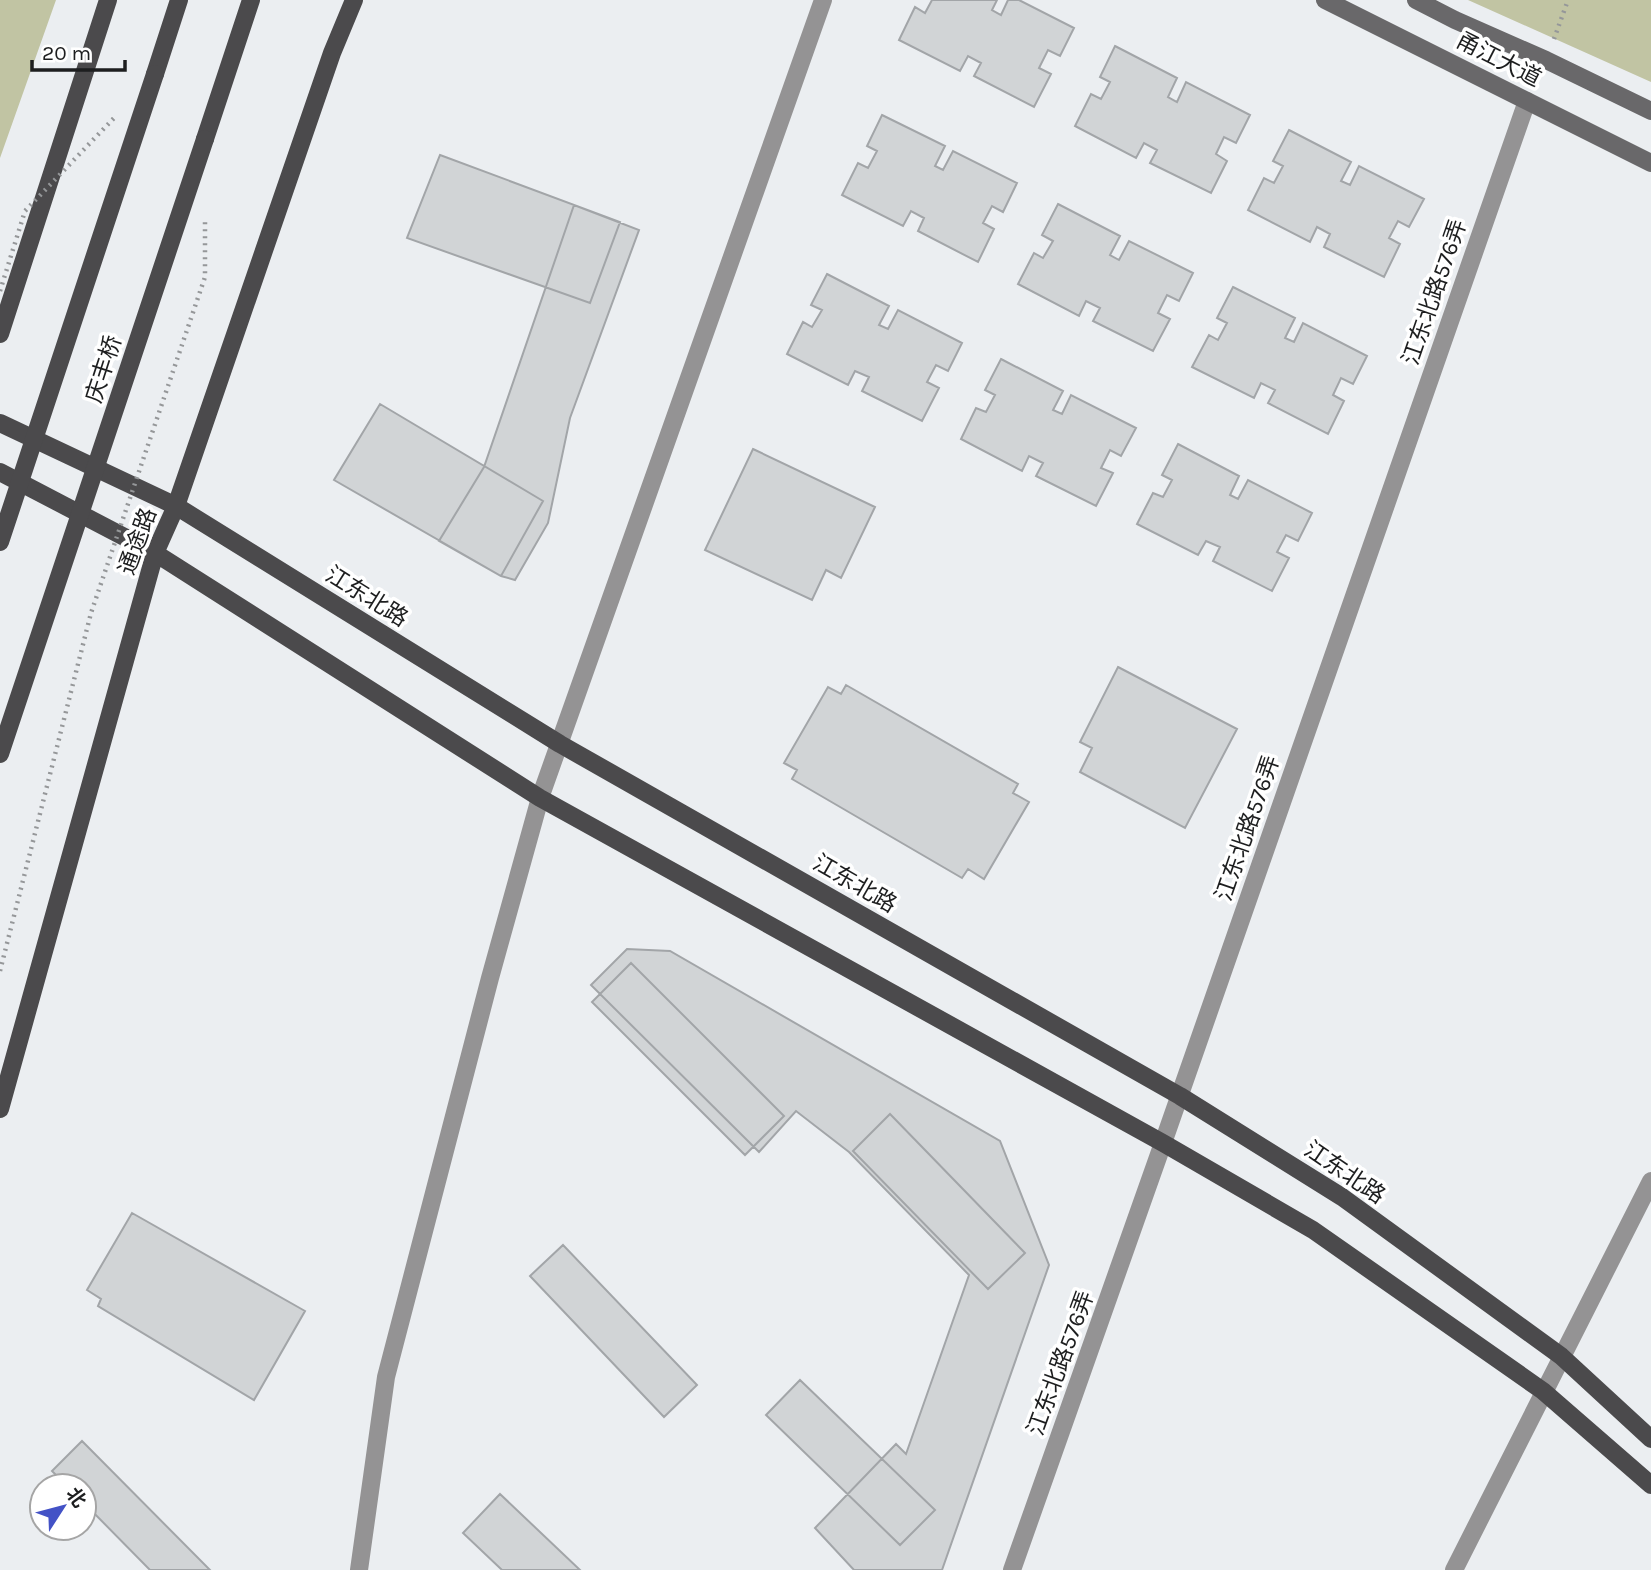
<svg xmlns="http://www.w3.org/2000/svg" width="1651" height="1570" font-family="Karla,'Noto Sans SC',sans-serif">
	<rect width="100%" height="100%" fill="#ebeef1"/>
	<path fill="#c1c4a3" d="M0,0H56L0,158Z
		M1468,0H1651V82Z"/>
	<path fill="#d1d4d6" stroke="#a2a5a8" stroke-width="2" d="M932,0H997L992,10L1001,15L1008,0H1019L1074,28L1060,56L1048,50L1039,68L1051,74L1034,107L974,76L981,63L968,56L960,71L899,40L915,7L925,13Z
		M1115,46L1177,78L1168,97L1177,102L1186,82L1250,115L1236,143L1224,137L1216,154L1227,161L1211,193L1150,163L1157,150L1144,143L1136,158L1075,126L1091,94L1101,99L1110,82L1100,77Z
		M882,115L945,146L935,166L943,170L953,151L1017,183L1003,212L992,206L983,223L994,229L978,262L918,231L924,218L911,211L903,226L842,195L858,163L868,168L877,151L867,146Z
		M1289,130L1351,162L1341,181L1350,185L1359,166L1424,199L1409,227L1398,221L1389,238L1400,244L1384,277L1324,247L1330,234L1317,227L1310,242L1248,210L1264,178L1274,183L1283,166L1273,161Z
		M440,155L620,222L590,303L407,238Z
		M1058,204L1120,236L1110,255L1119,260L1129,241L1193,273L1179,301L1167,295L1158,313L1170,319L1153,351L1093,321L1100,308L1086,301L1079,316L1018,284L1034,253L1043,258L1053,241L1042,235Z
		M574,205L639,230L570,418L548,523L515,580L501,576L439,541L484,467Z
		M827,274L889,306L879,325L888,329L898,310L962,343L948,371L936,365L927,382L939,388L922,421L862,391L869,377L855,371L848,385L787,354L803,322L812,327L822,310L811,305Z
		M1233,287L1295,318L1285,338L1294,342L1303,323L1367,356L1353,384L1341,378L1333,395L1344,401L1328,434L1268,403L1275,390L1261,383L1254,398L1192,367L1209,335L1218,340L1227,323L1217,318Z
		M1001,359L1063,391L1053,410L1062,414L1071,395L1136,428L1121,456L1110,450L1101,468L1113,473L1096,506L1036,476L1043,463L1029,456L1022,471L961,439L976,408L986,412L995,395L985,390Z
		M380,404L543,501L501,576L334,480Z
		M1178,444L1239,476L1230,495L1238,499L1248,480L1312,513L1298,541L1286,535L1277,552L1289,558L1272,591L1213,561L1220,547L1206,541L1198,555L1137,524L1153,493L1163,497L1172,480L1162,475Z
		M753,449L875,507L841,578L826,570L812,600L705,550Z
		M1118,667L1237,729L1185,828L1080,772L1092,748L1080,742Z
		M846,685L1018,784L1013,793L1029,802L984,879L968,869L962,878L792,779L797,770L784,763L828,687L841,694Z
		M627,949L670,951L1000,1141L1049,1265L942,1570H854L815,1528L896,1444L906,1454L969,1275L849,1152L796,1111L759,1152L591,985Z
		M631,963L784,1116L745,1155L592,1002Z
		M890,1114L1025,1253L988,1289L853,1151Z
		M132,1213L305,1311L254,1400L98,1306L101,1299L87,1290Z
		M563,1245L697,1385L664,1417L530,1276Z
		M800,1380L935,1510L900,1545L766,1415Z
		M82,1441L210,1570H150L84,1503V1486H67L52,1471Z
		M500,1494L580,1570H502L463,1533Z"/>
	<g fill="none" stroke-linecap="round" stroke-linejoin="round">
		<path stroke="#959799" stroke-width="4.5" stroke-dasharray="2 5" stroke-linecap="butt" d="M1554,39L1568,0"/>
		<path stroke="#949394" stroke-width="18" d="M359,1570L386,1377L490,978L540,798L823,0
			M1012,1570L1163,1143L1527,101
			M1454,1570L1651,1181"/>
		<path stroke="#69686a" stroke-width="18" d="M1325,0L1651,163
			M1416,0L1455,20L1546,60L1651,111"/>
		<path stroke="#4b4a4c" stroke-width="18" d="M155,74L179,0
			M205,139L251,0
			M0,334L108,0
			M0,423L176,506L560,744L1180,1096L1342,1197L1561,1356L1651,1439
			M0,472L155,553L540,798L1163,1143L1313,1230L1543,1391L1651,1485
			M0,1109L155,553L176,506L332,53L354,0"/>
		<path stroke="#959799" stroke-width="4.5" stroke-dasharray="2 5" stroke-linecap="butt" d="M0,291L25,211L114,118
			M0,971L91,613L205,277V221"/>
		<path stroke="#4b4a4c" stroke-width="18" d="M0,542L155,74
			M0,754L205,139"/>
	</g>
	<g text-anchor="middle" stroke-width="7" stroke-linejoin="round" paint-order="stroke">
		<g font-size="23" fill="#1d1e1f" stroke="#fff">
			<text transform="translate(1499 59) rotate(27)" y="8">甬江大道</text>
			<text transform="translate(1434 292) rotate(-71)" y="8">江东北路576弄</text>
			<text transform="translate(103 369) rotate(-72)" y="8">庆丰桥</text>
			<text transform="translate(137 541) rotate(-70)" y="8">通途路</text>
			<text transform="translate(367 596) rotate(32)" y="8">江东北路</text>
			<text transform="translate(1247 828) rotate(-71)" y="8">江东北路576弄</text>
			<text transform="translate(855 883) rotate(30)" y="8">江东北路</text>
			<text transform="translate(1345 1172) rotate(34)" y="8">江东北路</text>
			<text transform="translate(1060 1363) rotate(-70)" y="8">江东北路576弄</text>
		</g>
	</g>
	<g transform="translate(63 1507) rotate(54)"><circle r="33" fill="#ffffff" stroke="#a5a5a5" stroke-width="2"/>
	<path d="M0-5L12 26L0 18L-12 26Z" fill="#4352c6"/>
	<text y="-10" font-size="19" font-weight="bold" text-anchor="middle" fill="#1d1e1f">北</text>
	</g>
	<path d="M32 60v10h93v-10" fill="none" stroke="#1d1e1f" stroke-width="3.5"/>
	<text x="42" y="60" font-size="21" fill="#1d1e1f" stroke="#ffffff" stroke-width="5" paint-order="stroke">20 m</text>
</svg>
